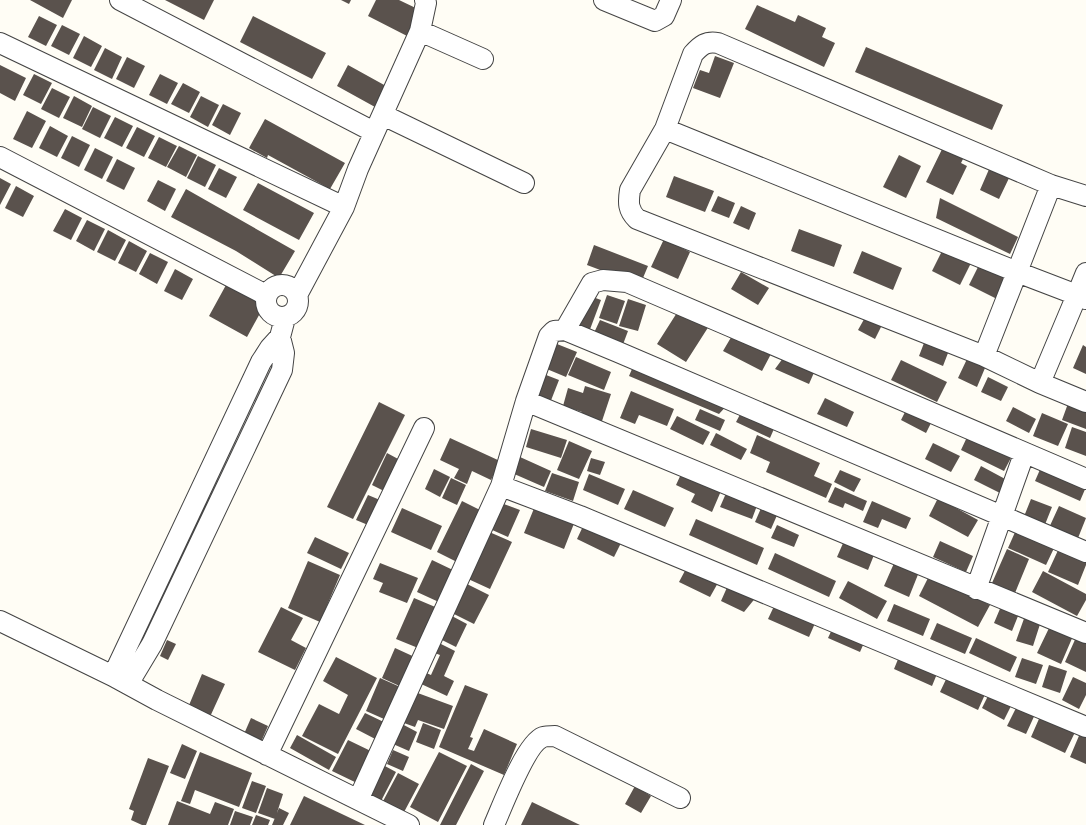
<svg xmlns="http://www.w3.org/2000/svg" width="1086" height="825" font-family="Literata,serif">
	<rect width="100%" height="100%" fill="#fffdf5"/>
	<path fill="#5a524d" d="M30,0H72L63,18Z
		M165,0H214L204,20Z
		M341,0H351L349,4Z
		M376,0H399L422,11L409,37L368,16Z
		M757,5L795,22L798,15L826,28L822,37L835,43L824,67L745,29Z
		M39,16L57,25L46,46L28,37Z
		M253,16L326,53L312,79L240,42Z
		M62,25L80,34L69,55L51,46Z
		M84,36L102,46L91,67L73,58Z
		M866,47L1003,105L992,130L855,72Z
		M105,48L122,57L112,79L94,70Z
		M715,56L734,63L720,98L693,88L700,70L709,73Z
		M127,57L145,66L134,88L116,79Z
		M0,65L26,78L15,101L0,93Z
		M348,65L386,86L375,107L337,86Z
		M34,74L52,83L41,104L23,95Z
		M160,74L178,83L167,104L149,95Z
		M183,83L200,92L189,113L171,104Z
		M52,88L70,97L59,118L41,109Z
		M74,96L92,106L82,127L63,118Z
		M201,96L219,105L208,127L190,117Z
		M223,104L241,113L230,135L212,125Z
		M93,107L111,116L100,138L82,129Z
		M27,111L46,121L32,148L13,139Z
		M115,117L133,126L122,147L104,138Z
		M265,119L345,163L330,189L268,155L267,158L249,148Z
		M50,126L68,136L57,157L39,148Z
		M137,127L155,136L144,157L126,148Z
		M72,136L90,145L79,167L61,158Z
		M159,137L177,146L166,167L148,158Z
		M946,141L967,151L961,163L967,166L953,195L926,182Z
		M179,146L197,155L186,177L167,167Z
		M95,148L113,157L102,179L84,170Z
		M899,155L921,166L906,198L883,187Z
		M198,156L216,165L205,187L187,178Z
		M117,159L135,168L124,190L106,181Z
		M990,167L1010,176L999,199L980,190Z
		M219,168L237,177L226,198L208,189Z
		M674,176L714,191L705,212L666,197Z
		M0,178L11,184L0,205Z
		M158,180L176,189L165,211L147,201Z
		M258,183L314,213L299,240L243,210Z
		M16,186L34,196L23,217L5,208Z
		M186,189L295,251L279,278L236,251L171,217Z
		M718,196L735,203L729,218L711,211Z
		M940,198L1018,237L1010,254L936,218Z
		M741,206L756,213L749,230L733,223Z
		M65,209L82,218L71,240L53,231Z
		M87,220L105,229L94,251L76,241Z
		M799,229L842,245L834,267L791,251Z
		M108,230L126,240L115,261L97,252Z
		M664,239L690,252L678,279L651,267Z
		M129,241L147,251L136,272L118,263Z
		M594,245L648,266L640,285L587,265Z
		M944,247L972,261L960,285L932,271Z
		M862,251L902,268L893,290L853,273Z
		M150,253L168,262L157,284L139,274Z
		M980,263L1014,279L1003,302L969,285Z
		M175,269L193,279L182,300L164,291Z
		M741,272L769,288L758,305L731,289Z
		M226,285L264,306L247,337L209,316Z
		M607,295L625,301L617,324L599,318Z
		M590,296L601,300L589,332L578,328Z
		M628,299L646,305L638,331L619,326Z
		M680,308L709,326L686,362L657,344Z
		M867,314L883,323L875,339L858,330Z
		M600,320L628,331L622,347L593,335Z
		M733,334L771,354L762,371L723,351Z
		M552,342L577,352L566,377L542,367Z
		M924,343L948,353L943,366L919,356Z
		M1083,345L1086,347V374L1073,368Z
		M786,354L816,368L809,384L775,369Z
		M576,357L611,372L604,390L568,375Z
		M967,359L985,368L977,387L958,378Z
		M901,360L947,382L937,402L891,380Z
		M635,362L730,402L719,414L629,376Z
		M541,373L559,380L550,403L532,396Z
		M988,377L1008,387L1001,401L981,392Z
		M585,386L611,394L600,427L580,420L582,412L563,406L568,388L583,393Z
		M631,391L674,409L667,426L639,415L635,424L620,418Z
		M825,398L854,412L847,427L817,414Z
		M1070,398L1086,404V429L1062,420Z
		M379,402L405,415L353,519L327,507Z
		M908,406L933,419L926,433L901,420Z
		M744,407L777,422L770,438L736,422Z
		M1013,407L1036,419L1029,433L1006,421Z
		M700,409L725,420L720,431L695,420Z
		M1042,413L1068,424L1058,446L1033,436Z
		M677,416L710,432L703,445L670,429Z
		M1072,427L1086,432V456L1065,448Z
		M531,429L567,440L561,458L526,447Z
		M716,433L747,449L741,460L710,445Z
		M757,435L820,463L814,476L832,484L826,498L766,472L770,462L750,453Z
		M968,435L1012,456L1004,471L961,450Z
		M450,438L500,461L491,480L472,471L467,484L454,478L459,469L440,460Z
		M569,441L592,451L579,479L557,470Z
		M933,443L960,456L951,472L925,459Z
		M387,453L400,460L384,491L372,485Z
		M520,457L551,471L544,487L512,473Z
		M591,458L605,462L600,475L587,471Z
		M1042,465L1086,487L1080,501L1035,481Z
		M981,466L1007,480L1000,493L974,480Z
		M434,469L450,477L440,497L425,489Z
		M840,470L861,479L854,492L834,482Z
		M682,472L721,491L712,512L691,502L695,494L676,485Z
		M552,473L579,482L573,501L545,491Z
		M589,474L625,489L618,505L583,490Z
		M451,478L466,485L457,505L442,498Z
		M835,487L867,501L863,511L845,503L843,508L828,502Z
		M633,490L674,508L665,527L624,509Z
		M727,491L758,503L752,519L720,507Z
		M368,495L380,500L368,525L356,520Z
		M938,498L978,520L968,537L929,516Z
		M1031,499L1052,507L1044,527L1023,519Z
		M462,501L488,514L463,565L437,552Z
		M872,501L911,518L906,529L882,519L878,528L863,522Z
		M501,503L520,510L508,537L490,529Z
		M535,506L575,521L564,549L524,533Z
		M762,506L778,513L771,529L755,522Z
		M1059,506L1086,518L1076,543L1048,530Z
		M402,508L442,526L431,550L391,532Z
		M696,519L764,548L757,565L689,535Z
		M585,522L623,539L614,557L577,539Z
		M777,525L799,535L794,547L771,538Z
		M1016,530L1055,546L1046,565L1008,548Z
		M487,531L512,542L490,589L466,578Z
		M315,537L349,553L341,569L307,553Z
		M844,541L874,555L868,570L837,557Z
		M940,541L973,556L966,572L933,557Z
		M1060,546L1086,557V565L1078,585L1048,572Z
		M1007,549L1029,559L1015,593L992,583Z
		M775,553L836,581L829,597L768,569Z
		M432,560L455,571L441,603L417,592Z
		M308,561L340,575L320,622L288,608Z
		M895,561L919,572L909,597L884,586Z
		M380,563L418,578L407,603L379,592L383,583L373,579Z
		M688,565L719,581L710,597L679,582Z
		M1043,571L1086,594V600L1077,616L1032,592Z
		M930,574L990,605L978,627L919,596Z
		M848,581L887,601L877,619L839,598Z
		M465,583L489,595L474,624L450,612Z
		M729,583L757,596L744,612L721,601Z
		M414,598L440,609L423,650L396,639Z
		M776,602L816,621L809,637L768,619Z
		M894,604L930,619L923,636L887,621Z
		M1002,604L1020,611L1012,631L994,623Z
		M281,607L303,618L291,640L306,648L295,670L258,652Z
		M1026,613L1042,618L1033,646L1016,641Z
		M450,615L467,624L456,647L438,638Z
		M835,623L867,636L860,652L828,638Z
		M937,623L972,638L965,654L930,639Z
		M1050,626L1073,636L1061,664L1037,653Z
		M1078,633L1086,636V672L1065,662Z
		M976,638L1017,657L1010,672L969,653Z
		M167,640L176,644L168,660L160,656Z
		M437,642L455,651L444,676L454,681L447,696L419,683L424,672L431,675L440,655L432,652Z
		M395,648L419,659L406,689L382,678Z
		M901,652L939,669L932,686L894,669Z
		M336,657L377,678L338,754L302,736L319,704L339,714L348,695L323,681Z
		M1022,658L1043,665L1036,684L1015,677Z
		M1049,665L1067,671L1060,693L1042,687Z
		M949,673L987,690L978,710L940,692Z
		M202,674L225,684L209,719L187,710Z
		M1073,677L1086,683V695L1079,709L1062,700Z
		M380,678L407,690L393,723L366,711Z
		M465,685L488,694L470,737L473,738L468,749L474,751L484,729L517,744L504,775L439,747Z
		M992,688L1014,700L1004,720L982,708Z
		M415,692L453,706L444,729L418,720L415,727L404,723Z
		M1019,702L1037,710L1026,734L1007,726Z
		M1042,712L1077,728L1065,753L1031,737Z
		M365,713L390,725L381,742L356,729Z
		M251,718L268,726L261,742L244,734Z
		M423,723L441,730L434,749L416,742Z
		M402,724L417,732L409,751L393,744Z
		M1081,731L1086,733V764L1070,757Z
		M297,735L336,757L329,770L290,748Z
		M348,740L377,754L361,785L332,771Z
		M182,744L197,751L185,779L170,773Z
		M393,750L409,757L403,771L387,764Z
		M200,752L252,773L239,807L195,790L190,804L181,801Z
		M439,752L467,766L438,822L410,807Z
		M148,758L169,766L146,825H142L131,820L134,811L129,809Z
		M471,764L484,771L456,825H440Z
		M383,765L396,772L380,803L367,796Z
		M398,773L419,784L403,814L382,803Z
		M252,781L266,786L256,813L242,808Z
		M635,786L651,796L641,813L625,804Z
		M267,788L283,794L275,819L258,813Z
		M304,796L365,825H290Z
		M177,801L210,814L215,802L234,809L228,825H168Z
		M532,802L580,825H521Z
		M279,808L289,813L283,825H272Z
		M235,811L253,817L250,825H230Z
		M256,815L270,820L268,825H252Z"/>
	<g fill="none" stroke-linecap="round" stroke-linejoin="round">
		<defs>
			<path id="minor" d="M120,0L374,132
				M604,0L655,21L664,16L671,0
				M420,31L483,59
				M0,43L344,207
				M383,115L524,183
				M665,129L630,190C628,203 628,210 637,219L984,356
				M0,157L266,295
				M1051,185L1017,272L1077,295L1086,273
				M1086,196L1051,185L718,43C706,41 701,45 693,54L665,129L1017,272L984,356L1040,383L1077,295L1086,299
				M266 301a16 16 0 1 1 32 0a16 16 0 1 1-32 0Z
				M297,295L344,207L358,169L420,31L426,3L425,0
				M565,330L592,283L603,280L627,282L1086,479
				M1040,383L1086,402
				M526,401L1086,633
				M501,486L580,516L1086,727
				M976,589L1024,454
				M0,621L113,676L157,700L409,825
				M113,676L261,362L270,348L280,337
				M128,684L152,644L282,370L284,353L280,337L285,318
				M267,755L424,428
				M359,798L501,486L526,401L549,336L554,331L565,330L618,352L1086,552
				M494,825C502,807 526,743 543,737C546,736 551,736 555,736L680,798"/>
		</defs>
		<use href="#minor" stroke="#444" stroke-width="22"/>
		<use href="#minor" stroke="#fff" stroke-width="20"/>
	</g>
</svg>
